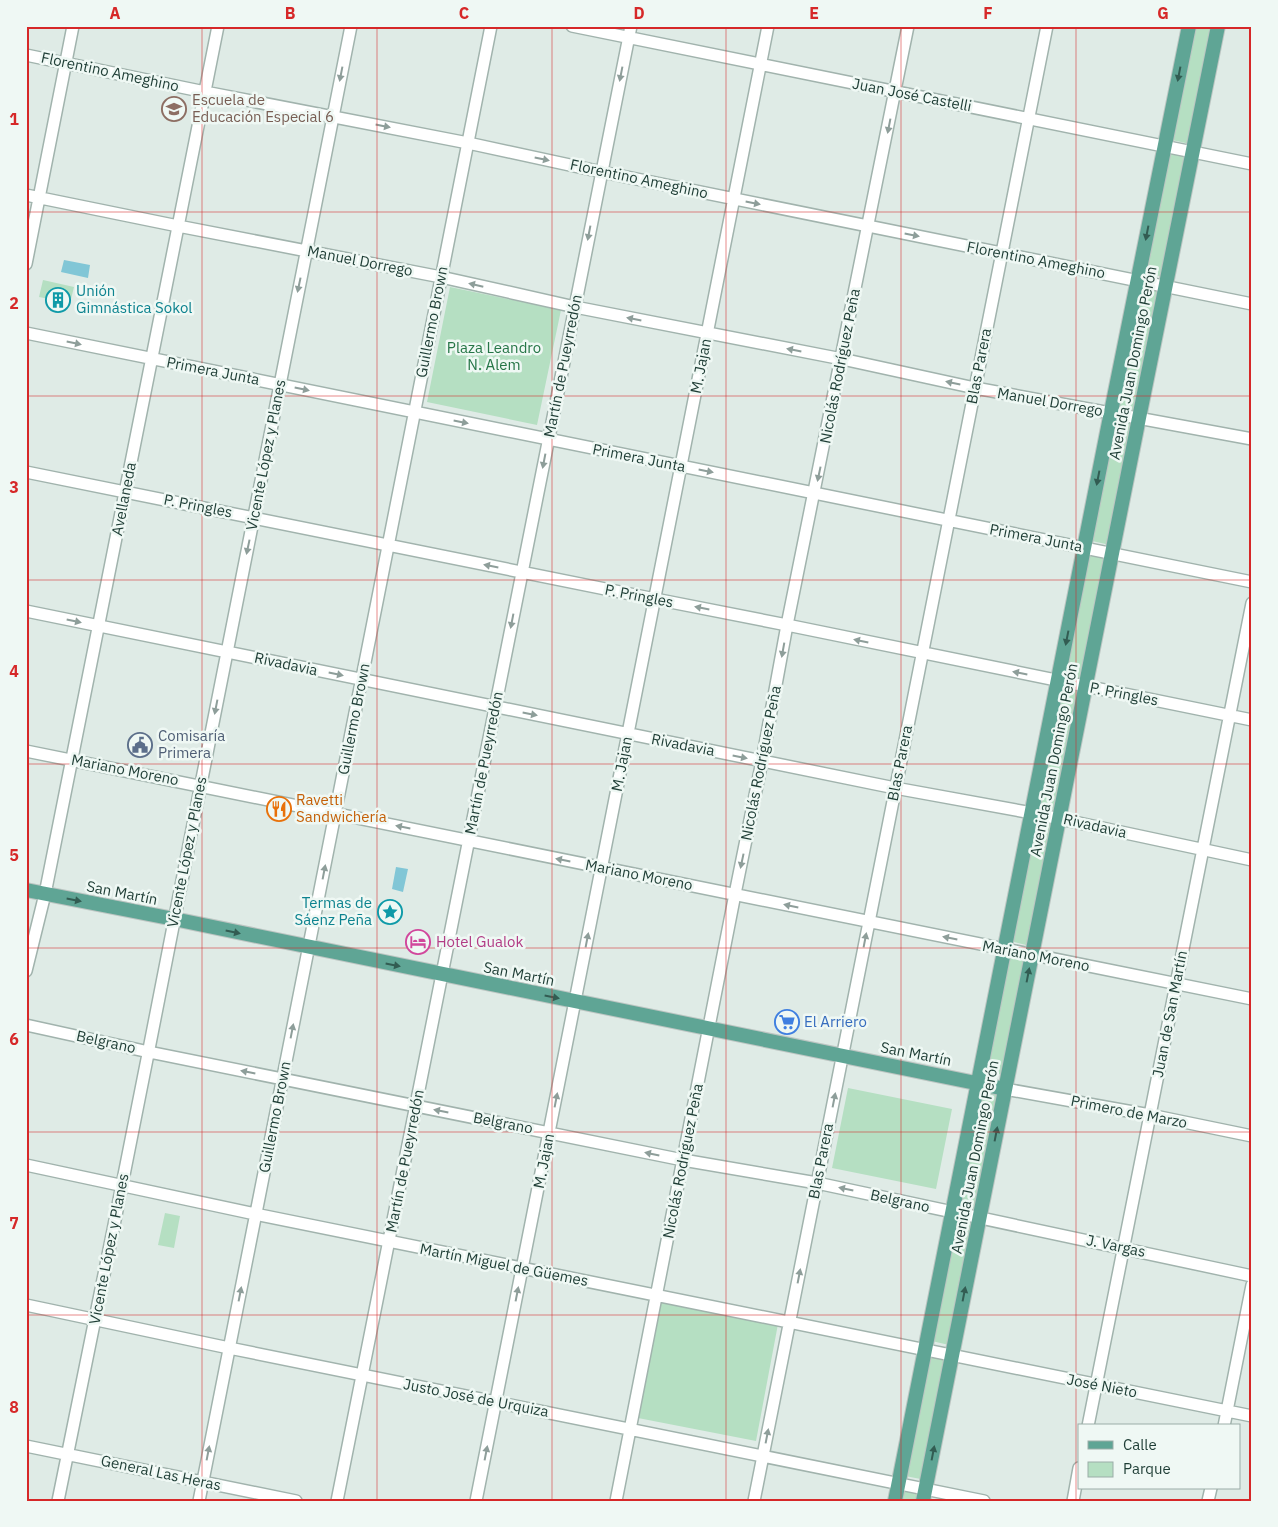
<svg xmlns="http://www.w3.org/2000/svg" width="1278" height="1527" font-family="'IBM Plex Sans',sans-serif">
	<rect width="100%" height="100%" fill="#dfebe6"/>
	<path fill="#b5dfc2" d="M1194,26H1213L1190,144L1172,140Z
		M1169,153L1187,157L1163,277L1145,273Z
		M43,280L74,287L70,303L39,297Z
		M1142,285L1160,289L1137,411L1118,407Z
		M450,287L561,310L537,425L427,402Z
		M1115,419L1133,423L1110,545L1092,541Z
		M1088,551L1107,555L1082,679L1062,675Z
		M1062,685L1081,689L1056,811L1036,807Z
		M1034,817L1055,821L1030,946L1010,941Z
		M1009,952L1028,956L1004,1072C996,1077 992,1076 985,1069Z
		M848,1088L952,1109L936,1189L832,1168Z
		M981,1091H999L978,1213L957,1208Z
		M165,1213L180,1216L174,1248L158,1245Z
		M955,1217L977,1221L953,1346L932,1341Z
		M661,1302L778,1324L756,1441L638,1418Z
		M929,1353L950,1358L926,1480L905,1476Z
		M901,1487L923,1491L921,1501H898Z"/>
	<path fill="#81c6d6" d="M64,260L90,265L88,278L61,272Z
		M396,867L408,869L403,892L392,889Z"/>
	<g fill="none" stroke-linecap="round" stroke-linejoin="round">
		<defs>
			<path id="minor" d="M572,26L1252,164
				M26,55L205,92L468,143L602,172L1252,304
				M26,195L178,226L441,277L575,307L842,359L975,388L1252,439
				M26,264L73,26
				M26,333L1252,582
				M26,472L655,599L787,625L1252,720
				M26,611L895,788L1032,813L1252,860
				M26,751L1252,999
				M26,971L45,894L218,26
				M26,1025L149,1052L683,1160L817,1183L1252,1276
				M1005,1089L1150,1115L1252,1136
				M26,1165L255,1214L1252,1416
				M26,1305L229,1348L984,1501
				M1088,1426L1252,603
				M1224,1426L1252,1285
				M26,1446L296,1501
				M58,1501C88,1350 120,1200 149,1049C216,708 282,367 351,26
				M199,1501L491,26
				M337,1501L631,26
				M476,1501L768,26
				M616,1501L735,894L762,761L787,625L908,26
				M754,1501L1047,26
				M1073,1501L1079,1468
				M1208,1501L1211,1488"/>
			<path id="major" d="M26,890L174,919L1005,1089
				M895,1501L1111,412L1189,26
				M923,1501L1139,418L1218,26"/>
		</defs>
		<use href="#minor" stroke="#a1b3ad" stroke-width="14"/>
		<use href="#major" stroke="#bcc5c2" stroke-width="16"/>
		<use href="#minor" stroke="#fff" stroke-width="11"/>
		<use href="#major" stroke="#5fa595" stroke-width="14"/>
	</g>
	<defs><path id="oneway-solid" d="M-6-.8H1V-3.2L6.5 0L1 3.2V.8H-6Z" transform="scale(1.25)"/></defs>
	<g fill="#8e9e9a">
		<use href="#oneway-solid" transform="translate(341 74) rotate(101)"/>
		<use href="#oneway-solid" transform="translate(621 74) rotate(101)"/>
		<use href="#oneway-solid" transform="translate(383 126) rotate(11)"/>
		<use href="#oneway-solid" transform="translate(889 126) rotate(101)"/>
		<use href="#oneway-solid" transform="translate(542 159) rotate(12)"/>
		<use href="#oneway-solid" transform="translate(753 203) rotate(11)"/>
		<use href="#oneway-solid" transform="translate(589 233) rotate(101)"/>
		<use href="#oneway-solid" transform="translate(912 235) rotate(11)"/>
		<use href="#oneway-solid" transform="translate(299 285) rotate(102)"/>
		<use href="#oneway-solid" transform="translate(476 285) rotate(-167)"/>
		<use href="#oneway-solid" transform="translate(634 319) rotate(-169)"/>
		<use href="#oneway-solid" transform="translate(74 343) rotate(12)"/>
		<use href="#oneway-solid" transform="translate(794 350) rotate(-169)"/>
		<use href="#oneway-solid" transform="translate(953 383) rotate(-168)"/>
		<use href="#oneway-solid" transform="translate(302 389) rotate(12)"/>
		<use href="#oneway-solid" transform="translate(461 422) rotate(11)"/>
		<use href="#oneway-solid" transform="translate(544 461) rotate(101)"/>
		<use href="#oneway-solid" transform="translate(706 471) rotate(11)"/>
		<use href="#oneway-solid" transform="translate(819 474) rotate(102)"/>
		<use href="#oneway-solid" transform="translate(248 547) rotate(102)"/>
		<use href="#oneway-solid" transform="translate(491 566) rotate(-169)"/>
		<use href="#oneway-solid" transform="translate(702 608) rotate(-169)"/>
		<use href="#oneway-solid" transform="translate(74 621) rotate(12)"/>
		<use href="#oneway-solid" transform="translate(512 621) rotate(101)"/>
		<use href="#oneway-solid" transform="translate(861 641) rotate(-168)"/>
		<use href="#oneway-solid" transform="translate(783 650) rotate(100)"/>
		<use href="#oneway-solid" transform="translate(1020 673) rotate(-169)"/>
		<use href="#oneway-solid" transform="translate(336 674) rotate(12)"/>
		<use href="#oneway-solid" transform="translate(216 707) rotate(101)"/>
		<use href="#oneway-solid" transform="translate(530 714) rotate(11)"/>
		<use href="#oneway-solid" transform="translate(740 757) rotate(11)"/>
		<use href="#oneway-solid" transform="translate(403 827) rotate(-169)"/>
		<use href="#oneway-solid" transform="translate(563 860) rotate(-169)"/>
		<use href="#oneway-solid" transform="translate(742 861) rotate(102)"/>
		<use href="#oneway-solid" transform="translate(324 872) rotate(-79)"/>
		<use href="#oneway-solid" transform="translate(791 906) rotate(-168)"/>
		<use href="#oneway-solid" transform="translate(950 938) rotate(-169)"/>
		<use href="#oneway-solid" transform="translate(587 940) rotate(-79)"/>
		<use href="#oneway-solid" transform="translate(865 940) rotate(-79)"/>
		<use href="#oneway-solid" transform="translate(292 1031) rotate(-79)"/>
		<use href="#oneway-solid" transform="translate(248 1072) rotate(-169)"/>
		<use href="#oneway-solid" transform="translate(556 1100) rotate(-79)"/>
		<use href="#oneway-solid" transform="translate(834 1100) rotate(-79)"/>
		<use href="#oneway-solid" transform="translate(441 1111) rotate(-169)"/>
		<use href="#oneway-solid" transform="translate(652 1154) rotate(-168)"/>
		<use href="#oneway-solid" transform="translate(846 1189) rotate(-168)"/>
		<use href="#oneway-solid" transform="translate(799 1276) rotate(-79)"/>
		<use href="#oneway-solid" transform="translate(240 1294) rotate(-79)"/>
		<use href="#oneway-solid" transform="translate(517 1294) rotate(-79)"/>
		<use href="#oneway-solid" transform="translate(767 1436) rotate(-79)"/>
		<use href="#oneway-solid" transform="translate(208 1453) rotate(-79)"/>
		<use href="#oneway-solid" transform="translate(486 1453) rotate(-79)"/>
	</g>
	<g fill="#325c52">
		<use href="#oneway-solid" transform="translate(1179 74) rotate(101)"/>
		<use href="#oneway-solid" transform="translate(1147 233) rotate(101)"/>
		<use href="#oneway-solid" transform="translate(1098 478) rotate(101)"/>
		<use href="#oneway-solid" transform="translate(1067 638) rotate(101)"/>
		<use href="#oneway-solid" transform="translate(74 900) rotate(11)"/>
		<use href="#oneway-solid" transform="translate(233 932) rotate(12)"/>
		<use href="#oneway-solid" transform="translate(393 965) rotate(11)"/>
		<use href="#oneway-solid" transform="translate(1028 975) rotate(-79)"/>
		<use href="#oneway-solid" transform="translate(552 997) rotate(11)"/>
		<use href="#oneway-solid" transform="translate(996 1134) rotate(-79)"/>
		<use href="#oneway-solid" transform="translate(964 1294) rotate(-79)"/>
		<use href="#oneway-solid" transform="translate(933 1453) rotate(-79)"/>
	</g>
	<path fill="none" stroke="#d62828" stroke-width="1" stroke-opacity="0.55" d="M202,26V1501M377,26V1501M552,26V1501M726,26V1501M901,26V1501M1076,26V1501M26,212H1252M26,396H1252M26,580H1252M26,764H1252M26,948H1252M26,1132H1252M26,1315H1252"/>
	<defs>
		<symbol id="school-ring" viewBox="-11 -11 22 22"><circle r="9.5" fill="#eff8f4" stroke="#8d6e63" stroke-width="1.5"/><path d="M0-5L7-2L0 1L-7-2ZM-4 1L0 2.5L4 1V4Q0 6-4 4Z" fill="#8d6e63"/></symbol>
		<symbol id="building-ring" viewBox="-11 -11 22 22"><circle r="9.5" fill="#eff8f4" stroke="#0f9aa8" stroke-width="1.5"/><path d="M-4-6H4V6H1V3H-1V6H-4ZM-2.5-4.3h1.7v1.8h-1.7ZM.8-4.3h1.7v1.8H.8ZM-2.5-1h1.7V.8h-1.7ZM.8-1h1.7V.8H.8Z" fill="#0f9aa8"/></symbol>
		<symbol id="civic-ring" viewBox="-11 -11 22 22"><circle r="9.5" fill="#eff8f4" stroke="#5c6f8a" stroke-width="1.5"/><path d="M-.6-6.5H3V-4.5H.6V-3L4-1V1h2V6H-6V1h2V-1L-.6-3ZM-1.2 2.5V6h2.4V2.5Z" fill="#5c6f8a"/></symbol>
		<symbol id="restaurant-ring" viewBox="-11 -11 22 22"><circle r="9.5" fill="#eff8f4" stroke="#e8710a" stroke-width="1.5"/><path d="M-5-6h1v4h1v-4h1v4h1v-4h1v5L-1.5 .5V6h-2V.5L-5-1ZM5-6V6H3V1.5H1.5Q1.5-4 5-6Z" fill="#e8710a"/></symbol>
		<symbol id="sight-ring" viewBox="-11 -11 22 22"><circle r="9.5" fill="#eff8f4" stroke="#0f9aa8" stroke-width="1.5"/><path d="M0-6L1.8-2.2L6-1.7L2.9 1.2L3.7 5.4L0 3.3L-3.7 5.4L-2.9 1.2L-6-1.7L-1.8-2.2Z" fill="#0f9aa8"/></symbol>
		<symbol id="hotel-ring" viewBox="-11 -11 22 22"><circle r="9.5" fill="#eff8f4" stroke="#d1479c" stroke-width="1.5"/><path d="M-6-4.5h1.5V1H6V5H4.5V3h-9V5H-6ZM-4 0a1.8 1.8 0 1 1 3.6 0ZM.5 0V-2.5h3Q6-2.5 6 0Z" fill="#d1479c"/></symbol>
		<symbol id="supermarket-ring" viewBox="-11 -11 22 22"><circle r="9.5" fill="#eff8f4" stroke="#3f7fe0" stroke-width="1.5"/><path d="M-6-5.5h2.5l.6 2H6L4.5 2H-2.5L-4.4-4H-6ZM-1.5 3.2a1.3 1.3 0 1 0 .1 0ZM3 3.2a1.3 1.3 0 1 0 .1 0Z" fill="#3f7fe0"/></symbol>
	</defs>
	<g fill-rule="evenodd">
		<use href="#school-ring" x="160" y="95" width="28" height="28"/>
		<use href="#building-ring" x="44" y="286" width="28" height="28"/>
		<use href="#civic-ring" x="126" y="731" width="28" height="28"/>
		<use href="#restaurant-ring" x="265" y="795" width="28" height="28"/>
		<use href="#sight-ring" x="376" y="898" width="28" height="28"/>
		<use href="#hotel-ring" x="404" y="928" width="28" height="28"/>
		<use href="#supermarket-ring" x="773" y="1008" width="28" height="28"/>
	</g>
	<g text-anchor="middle" stroke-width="5" stroke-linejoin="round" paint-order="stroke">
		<g font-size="15" fill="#1e3d35" stroke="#eff8f4">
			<text transform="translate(110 72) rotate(12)" y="5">Florentino Ameghino</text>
			<text transform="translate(912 95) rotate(11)" y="5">Juan José Castelli</text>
			<text transform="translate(639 179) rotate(12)" y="5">Florentino Ameghino</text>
			<text transform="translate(1036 260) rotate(11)" y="5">Florentino Ameghino</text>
			<text transform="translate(360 261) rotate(11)" y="5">Manuel Dorrego</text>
			<text transform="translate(432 322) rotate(-79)" y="5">Guillermo Brown</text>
			<text transform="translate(1133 363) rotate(-79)" y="5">Avenida Juan Domingo Perón</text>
			<text transform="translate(563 366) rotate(-79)" y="5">Martín de Pueyrredón</text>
			<text transform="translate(701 366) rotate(-79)" y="5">M. Jajan</text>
			<text transform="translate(840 366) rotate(-79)" y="5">Nicolás Rodríguez Peña</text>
			<text transform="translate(979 366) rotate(-79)" y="5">Blas Parera</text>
			<text transform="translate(213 371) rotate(11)" y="5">Primera Junta</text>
			<text transform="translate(1050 402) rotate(10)" y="5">Manuel Dorrego</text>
			<text transform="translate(266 455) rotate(-79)" y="5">Vicente López y Planes</text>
			<text transform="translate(639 458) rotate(11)" y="5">Primera Junta</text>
			<text transform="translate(124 499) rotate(-79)" y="5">Avellaneda</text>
			<text transform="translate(198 506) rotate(11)" y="5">P. Pringles</text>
			<text transform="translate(1036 538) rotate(11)" y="5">Primera Junta</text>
			<text transform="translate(639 596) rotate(11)" y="5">P. Pringles</text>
			<text transform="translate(286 664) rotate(12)" y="5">Rivadavia</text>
			<text transform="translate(1124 694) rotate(11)" y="5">P. Pringles</text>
			<text transform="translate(354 719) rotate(-79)" y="5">Guillermo Brown</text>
			<text transform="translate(683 745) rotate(11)" y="5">Rivadavia</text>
			<text transform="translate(1054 760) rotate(-79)" y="5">Avenida Juan Domingo Perón</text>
			<text transform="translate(484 763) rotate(-79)" y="5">Martín de Pueyrredón</text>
			<text transform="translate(761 763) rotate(-79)" y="5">Nicolás Rodríguez Peña</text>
			<text transform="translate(900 763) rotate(-79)" y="5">Blas Parera</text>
			<text transform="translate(622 764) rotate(-79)" y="5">M. Jajan</text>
			<text transform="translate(125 770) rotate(11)" y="5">Mariano Moreno</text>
			<text transform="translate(1095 826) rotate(13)" y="5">Rivadavia</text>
			<text transform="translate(187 852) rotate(-79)" y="5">Vicente López y Planes</text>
			<text transform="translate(639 875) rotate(11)" y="5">Mariano Moreno</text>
			<text transform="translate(122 893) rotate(11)" y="5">San Martín</text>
			<text transform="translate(1036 956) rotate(11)" y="5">Mariano Moreno</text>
			<text transform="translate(519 974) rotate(11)" y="5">San Martín</text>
			<text transform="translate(1170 1014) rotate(-79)" y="5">Juan de San Martín</text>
			<text transform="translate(106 1042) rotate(12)" y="5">Belgrano</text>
			<text transform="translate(916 1054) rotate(11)" y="5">San Martín</text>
			<text transform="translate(1129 1112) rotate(11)" y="5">Primero de Marzo</text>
			<text transform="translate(275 1117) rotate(-79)" y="5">Guillermo Brown</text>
			<text transform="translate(503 1123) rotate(11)" y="5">Belgrano</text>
			<text transform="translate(975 1157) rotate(-79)" y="5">Avenida Juan Domingo Perón</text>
			<text transform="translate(405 1161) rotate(-79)" y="5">Martín de Pueyrredón</text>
			<text transform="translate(544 1161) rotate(-79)" y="5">M. Jajan</text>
			<text transform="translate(683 1161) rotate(-79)" y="5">Nicolás Rodríguez Peña</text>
			<text transform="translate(821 1161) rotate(-79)" y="5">Blas Parera</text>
			<text transform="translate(900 1201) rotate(12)" y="5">Belgrano</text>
			<text transform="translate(1116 1246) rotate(12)" y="5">J. Vargas</text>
			<text transform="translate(109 1249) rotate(-79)" y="5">Vicente López y Planes</text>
			<text transform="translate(504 1265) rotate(11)" y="5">Martín Miguel de Güemes</text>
			<text transform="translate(1102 1386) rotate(11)" y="5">José Nieto</text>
			<text transform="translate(476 1398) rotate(11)" y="5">Justo José de Urquiza</text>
			<text transform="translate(161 1473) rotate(12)" y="5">General Las Heras</text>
		</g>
		<g font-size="15" fill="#785e54" stroke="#eff8f4" text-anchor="start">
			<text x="192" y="105">Escuela de<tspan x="192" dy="17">Educación Especial 6</tspan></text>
		</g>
		<g font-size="15" fill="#0d838f" stroke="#eff8f4" text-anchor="start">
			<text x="76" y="296">Unión<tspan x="76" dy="17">Gimnástica Sokol</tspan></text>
			<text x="372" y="908" text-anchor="end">Termas de<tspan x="372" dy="17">Sáenz Peña</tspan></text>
		</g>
		<g font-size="15" fill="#267647" stroke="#eff8f4">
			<text x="494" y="353">Plaza Leandro<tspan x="494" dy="17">N. Alem</tspan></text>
		</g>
		<g font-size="15" fill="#4e5e75" stroke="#eff8f4" text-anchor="start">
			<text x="158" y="741">Comisaría<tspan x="158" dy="17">Primera</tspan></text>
		</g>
		<g font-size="15" fill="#c56008" stroke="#eff8f4" text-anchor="start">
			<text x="296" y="805">Ravetti<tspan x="296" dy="17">Sandwichería</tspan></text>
		</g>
		<g font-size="15" fill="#b23c85" stroke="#eff8f4" text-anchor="start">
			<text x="436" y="947">Hotel Gualok</text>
		</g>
		<g font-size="15" fill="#366cbe" stroke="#eff8f4" text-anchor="start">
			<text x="804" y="1027">El Arriero</text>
		</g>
	</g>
	<rect width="1278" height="1527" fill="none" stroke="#eff8f4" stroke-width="55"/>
	<rect x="1078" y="1424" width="162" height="65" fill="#eff8f4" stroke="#9bada8"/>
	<rect x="1088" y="1441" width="25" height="8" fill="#5fa595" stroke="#9bada8"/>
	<text x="1123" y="1450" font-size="15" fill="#1e3d35">Calle</text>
	<rect x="1088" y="1462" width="25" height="15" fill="#b5dfc2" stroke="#9bada8"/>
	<text x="1123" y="1474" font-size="15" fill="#1e3d35">Parque</text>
	<rect x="28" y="28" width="1222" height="1472" fill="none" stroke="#d62828" stroke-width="2"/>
	<g font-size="16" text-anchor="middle" font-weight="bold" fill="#d62828">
		<text x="115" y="19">A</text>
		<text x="290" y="19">B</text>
		<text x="464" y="19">C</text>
		<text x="639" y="19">D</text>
		<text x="814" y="19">E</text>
		<text x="988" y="19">F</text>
		<text x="1163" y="19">G</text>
		<text x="14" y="125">1</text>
		<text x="14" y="309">2</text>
		<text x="14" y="493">3</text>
		<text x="14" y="677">4</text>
		<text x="14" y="861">5</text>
		<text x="14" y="1045">6</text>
		<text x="14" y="1229">7</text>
		<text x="14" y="1413">8</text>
	</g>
</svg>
